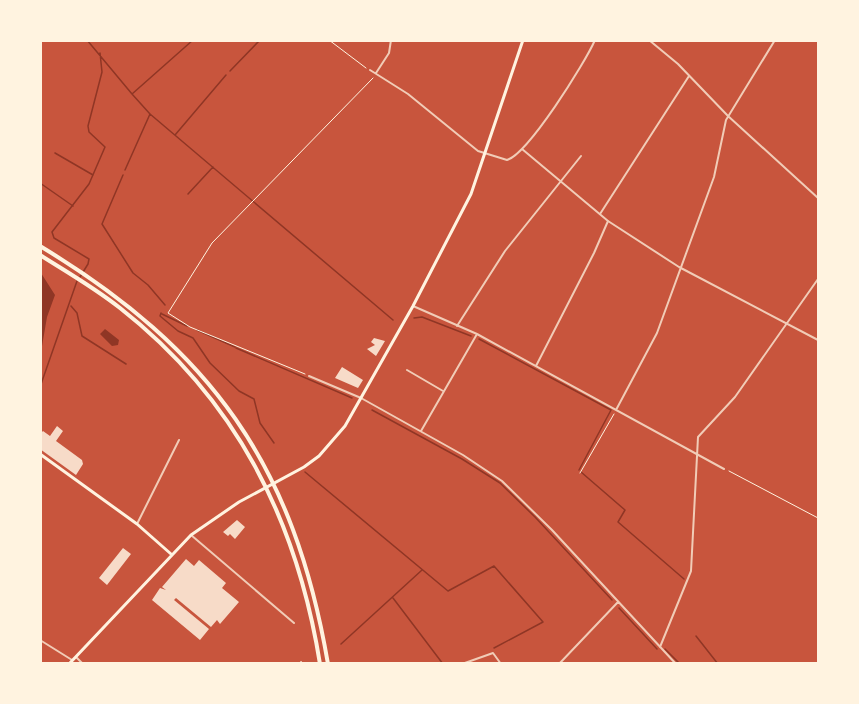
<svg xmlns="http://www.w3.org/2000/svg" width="859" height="704" font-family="'Golos Text',sans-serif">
	<rect width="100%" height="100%" fill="#c8553d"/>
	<path fill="#8f3625" d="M41,273L55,295L47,317L41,352Z
		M105,329L119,340L118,345L112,346L100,334Z"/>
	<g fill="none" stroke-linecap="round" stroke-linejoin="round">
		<path stroke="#8f3625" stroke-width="1.5" d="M87,40L132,94L193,40
			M230,71L260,40
			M132,94L150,114L393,320
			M175,135L226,75
			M55,153L93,175
			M125,170L150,114
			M123,175L102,224L133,273L148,285L165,305
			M40,183L73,206
			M188,194L213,167
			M80,277L88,264L89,259L54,238L52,232L89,184L105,147L89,132L88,126L102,72L100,53
			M71,306L77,313L82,336L126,364
			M161,313L160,316L178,331L193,338L210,363L239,391L254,399L260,423L274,443
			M162,314L187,326
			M414,318L422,317L471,336
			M197,330L235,347
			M479,339L611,410L579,470
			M236,348L352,398
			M40,387L77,281
			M372,410L462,459L500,483L535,517L612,600
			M305,472L448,591L494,566L543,622L494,648
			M581,472L625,510L618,522L684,579
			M393,598L443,664
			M619,608L657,649
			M696,636L718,664
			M341,644L422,570
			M665,649L680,664"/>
	</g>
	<path fill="#f7dbc8" d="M374,338L385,341L376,356L367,349L375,345L371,342Z
		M342,367L363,380L358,388L335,378Z
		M57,426L63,431L56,441L82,460L83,464L76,475L40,449V434L43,431L50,436Z
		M237,520L245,527L235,539L230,534L228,536L223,532Z
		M123,548L131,554L107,585L99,578Z
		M186,559L194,566L199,560L226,583L222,588L239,602L220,624L217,620L211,627L176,598L174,600L209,629L200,640L152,600L160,588L166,590L162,587Z"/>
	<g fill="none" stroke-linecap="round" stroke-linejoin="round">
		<path stroke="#fff3e0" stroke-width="1" d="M329,40L366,68
			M305,374L190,327L168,313L212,243L373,78
			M729,471L818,518
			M580,473L614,414"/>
		<path stroke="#f1ccb7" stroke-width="2" d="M649,40L678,64L728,116L818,198
			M370,70L408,94L478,151L507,160C528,154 585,63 595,40
			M376,73L389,53L391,40
			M522,149L608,221L679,267L818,340
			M600,214L689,76
			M413,306L477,334L724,469
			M457,326L505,251L581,156
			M536,366L594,253L608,221
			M407,370L443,391
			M309,376L361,398L463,455L502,481L552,530L676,664
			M616,410L657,333L714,177L726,120L775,40
			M421,431L477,334
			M137,524L179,440
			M191,535L294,623
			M40,640L72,660
			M660,647L691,571L698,437L735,397L818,279
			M76,657L83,664
			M300,664L301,662
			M462,664L493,653L501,664
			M559,664L618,602"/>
		<path stroke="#fff3e0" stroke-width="3" d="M40,454L137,524L171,554
			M69,664L191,535L239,502L304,467L319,456L345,426L413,306L471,194L523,40"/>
		<path stroke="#fff3e0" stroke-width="4" d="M40,246C212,350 294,465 328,664
			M40,255C67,272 95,288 120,308C236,399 297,520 320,664"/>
	</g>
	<rect width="859" height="704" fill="none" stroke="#fff3e0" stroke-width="84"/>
</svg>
